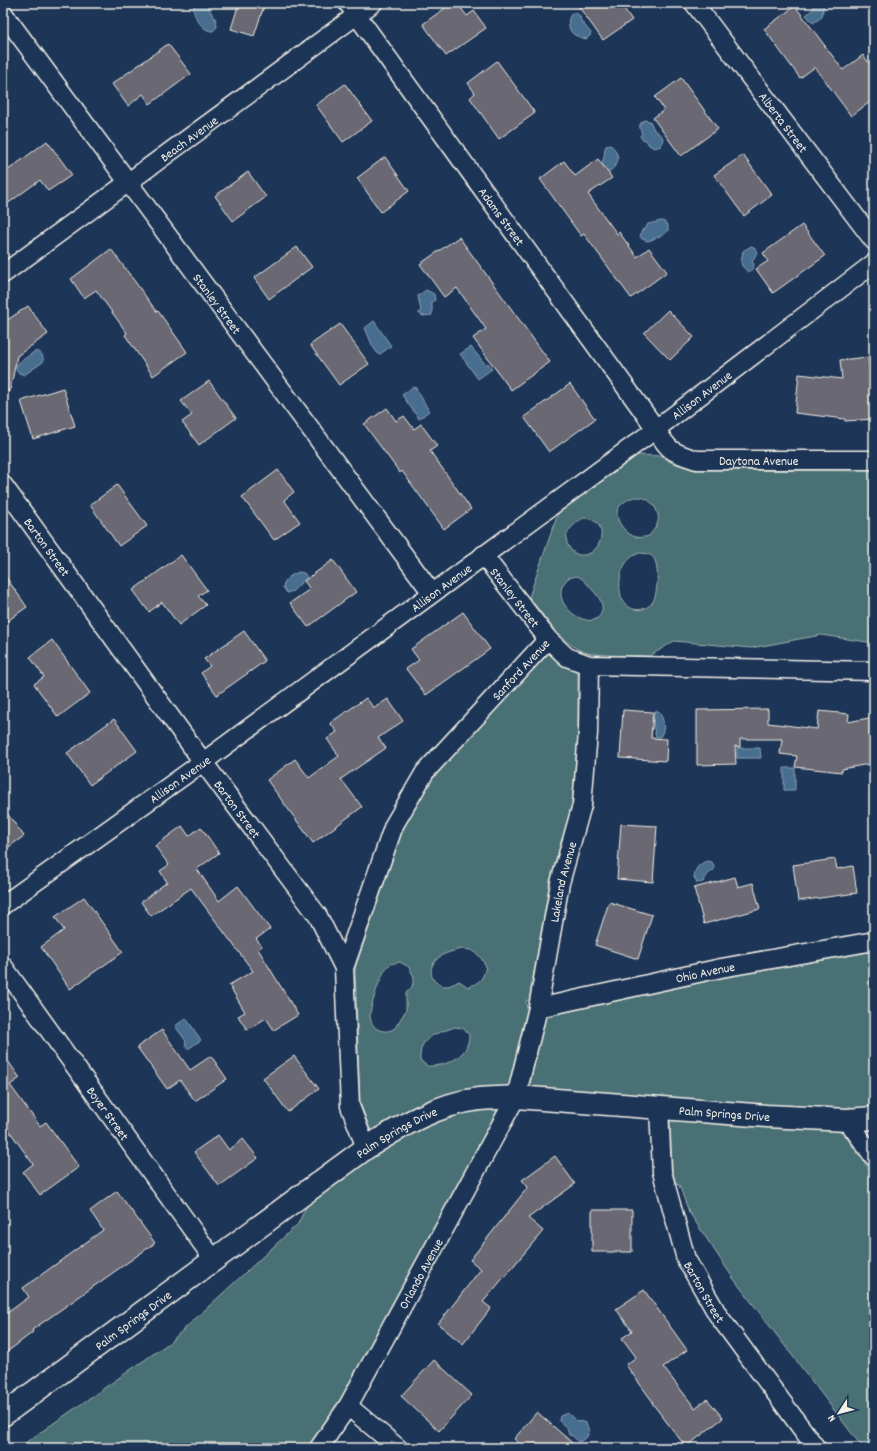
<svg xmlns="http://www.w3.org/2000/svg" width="877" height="1451" font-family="Dekko,sans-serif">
	<rect width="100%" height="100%" fill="#1d3557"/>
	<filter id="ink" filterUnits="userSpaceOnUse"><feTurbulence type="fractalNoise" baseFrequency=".025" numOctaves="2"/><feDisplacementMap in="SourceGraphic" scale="8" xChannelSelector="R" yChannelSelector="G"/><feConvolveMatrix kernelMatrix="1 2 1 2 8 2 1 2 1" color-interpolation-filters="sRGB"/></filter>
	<g filter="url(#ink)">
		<path fill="#487074" stroke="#9eb0ae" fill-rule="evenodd" d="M637,455L663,456L670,462L695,470L874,471V643L821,635L751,648L674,641L650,656L599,655V654C570,657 545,617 529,597L558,513ZM634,497C638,497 643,497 647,499C654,504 660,513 658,522C656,528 652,532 649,536C645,537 640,538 636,537C627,535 617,523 617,514C616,506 627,499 634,497ZM583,518C612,518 603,558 579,555C575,554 571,551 569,547C561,534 573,525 583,518ZM640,553C643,553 649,554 652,556C660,562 658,596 652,603C643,614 625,611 621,596C617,579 622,558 640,553ZM577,576C585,579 591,589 597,595C600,599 603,605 602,610C597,634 559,612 561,592C561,586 565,582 568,578Z
			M548,653L562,666L578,672V734L572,804L550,881L529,1000L526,1001L527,1009L508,1088L372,1133L360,1103L355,968L403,829L433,777ZM461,949C475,949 479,954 486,966C483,979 481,982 468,987L459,981C455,983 450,986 447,986C431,986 426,969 437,959C443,953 454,951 461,949ZM400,962L409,967L414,977L412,987L406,993V1010L395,1028C385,1035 371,1030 370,1016C370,1007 381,973 388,966C391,963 396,963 400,962ZM455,1027L463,1028L469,1035C469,1057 446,1067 427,1066L420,1060C419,1036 436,1034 455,1027Z
			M874,951V1109L853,1110L850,1106L845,1110L669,1099V1097L660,1098L529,1088L546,1016L722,978Z
			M499,1108L340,1401L334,1408L335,1409L313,1440L305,1448H18L169,1343L298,1224C301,1218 304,1209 309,1203C314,1196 332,1185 340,1179C391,1141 434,1112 499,1108Z
			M670,1119L841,1130L874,1176V1448H863L733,1278L689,1212L679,1185L676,1184L672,1170Z"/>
		<path fill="#476d8f" stroke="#8ca2b3" d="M198,3L206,4L216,20L217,27L213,31C203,32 193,16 193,7Z
			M814,3H824L822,17L813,23L806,15L813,9Z
			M572,13H575L580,16L581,21L591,33L590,36L586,39C583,38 579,37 577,36C568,34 566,19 572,13Z
			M645,120L650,121L654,130L662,136L663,139L661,146L654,148L649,145L646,140L642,139L640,136L642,133C639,128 638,123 645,120Z
			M609,145C613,146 614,148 616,152C621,161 615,167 608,173L601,163C606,158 603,152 606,146Z
			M661,221H663L668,225V231C666,234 652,240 648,241L642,239L640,236L642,230L645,229L648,224Z
			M751,246L754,247L757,252L752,262L754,264C754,268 751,271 748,272L742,266L741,262L743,251Z
			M426,290L434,294L435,300L432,302V315L422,316L421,314H419V312L421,311L418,296Z
			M374,321L391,346L379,355L373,347L365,328Z
			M471,347L486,365L488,363L492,369L478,379L460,354Z
			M34,352C41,350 44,356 43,362L24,375L19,373L16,369L17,364Z
			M413,387L416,388L429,411L419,419L402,395Z
			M299,572L304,573L307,577C302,583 297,586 293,591L287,593L283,587C285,578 291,575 299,572Z
			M655,711H658C664,718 666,729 660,737H656L653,725L654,712Z
			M737,748H760L761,758H737Z
			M784,768H795V790H784Z
			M707,861L712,862L714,866V870L708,874L703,882L697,883L694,877C695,868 699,864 707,861Z
			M186,1018L201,1040L188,1049L185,1045L186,1041L175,1026Z
			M567,1413L569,1414L575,1420L586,1423L589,1431L587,1437L581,1441L578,1442L573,1436L569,1435L567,1428L559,1421L560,1416Z"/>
		<path fill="#696773" stroke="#f4f1e8" d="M239,3H265L254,36L231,29Z
			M452,3H457L467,16L474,11L486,28L446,56L423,24Z
			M576,3H620L632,20L603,40Z
			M795,6L843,70L863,55L874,70V99L851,116L815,67L800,78L764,29Z
			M168,44L191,74L150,104L143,94L128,106L112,84Z
			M497,61L535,113L499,139L470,98L475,93L468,83Z
			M681,78L718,129L681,156L653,118L664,110L655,97Z
			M345,84L372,121L343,142L316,105Z
			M47,141L72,175L48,191L40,180L3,207V174Z
			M743,155L772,195L744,216L714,175Z
			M385,157L409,191L381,212L357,178Z
			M598,159L612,178L588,194L617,234L619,232L637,257L649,248L667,272L631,298L584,234L581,236L540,179L564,161L575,176Z
			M248,172L266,197L233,221L215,196Z
			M802,225L825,256L773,293L756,269L768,261L763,253Z
			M459,237L550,362L511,390L473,338L486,329L457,288L444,297L420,264Z
			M297,247L312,267L269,299L254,278Z
			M111,249L157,312L158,311L187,352L153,376L125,335L127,333L96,290L84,298L71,279Z
			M28,306L48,334L17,356L10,391L3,390V323Z
			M668,310L694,337L670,360L644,333Z
			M340,324L369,364L339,385L310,345Z
			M868,357L870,373H874V419L845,421V419L795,413L799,374L842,379L840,360Z
			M209,381L236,418L199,445L182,422L192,415L181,401Z
			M570,384L595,419L549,452L524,417Z
			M63,388L75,426L33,439L21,401Z
			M387,408L396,421L404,416L414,429L421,424L437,446L430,451L471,509L444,529L402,471L400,473L364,424Z
			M278,470L294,492L284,500L300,522L274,540L242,497Z
			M117,485L147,526L119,546L90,505Z
			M181,555L207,590L198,596L206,605L179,625L162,602L149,612L133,590Z
			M333,560L356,592L308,627L290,603L310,589L304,581Z
			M3,573L27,607L3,624Z
			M463,612L490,649L426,695L406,669L419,660L411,649Z
			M244,631L265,661L217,695L201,673L210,666L204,659Z
			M52,640L90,693L58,717L34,684L44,677L30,657Z
			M366,698L374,708L388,699L403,721L378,738L386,748L341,779L362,807L313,843L267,780L295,759L309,778L339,756L327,739L337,732L330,723Z
			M768,709V723L817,729L819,711L849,714L848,722L874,717V763L842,769V772L795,767L797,756L780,754L782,739H740V747L735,746L736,764L697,765V710Z
			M623,710L653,712L651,738L667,739L666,761L620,758Z
			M114,719L137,751L90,785L67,753Z
			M3,808L24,836L3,851Z
			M621,824L657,826L653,882L617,879Z
			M182,826L189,836L201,827L219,853L197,869L219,901L238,886L270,929L256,939L262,946L258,949L298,1015L274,1030L266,1018L247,1030L238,1016L245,1012L229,985L253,971L191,888L151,916L141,902L167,882L160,871L169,865L155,846Z
			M835,859L837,869L853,866L857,893L798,901L793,865Z
			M735,877L738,887L753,883L760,909L704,924L694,888Z
			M84,897L123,952L70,989L41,947L64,930L55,917Z
			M609,902L652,915L638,959L595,945Z
			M162,1030L190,1070L211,1056L227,1079L195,1101L180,1080L167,1089L137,1047Z
			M3,1054L20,1078L10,1085L40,1126L46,1122L79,1167L40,1195L23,1172L33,1164L3,1122Z
			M294,1056L319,1089L288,1112L263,1078Z
			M218,1135L229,1150L243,1139L258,1158L219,1186L194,1152Z
			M555,1156L575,1184L528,1218L543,1231L483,1302L491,1308L463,1344L438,1324L481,1269L470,1260L528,1187L522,1180Z
			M117,1191L155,1243L32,1330L33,1332L3,1355V1316L29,1297L23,1288L103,1230L90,1211Z
			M592,1210H632V1252H592Z
			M644,1290L687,1350L663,1367L695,1408L707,1399L723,1418L686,1447L652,1403L653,1402L626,1365L636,1357L622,1338L632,1331L616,1309Z
			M434,1360L472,1395L439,1431L401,1396Z
			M537,1412L578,1448H524L514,1439Z"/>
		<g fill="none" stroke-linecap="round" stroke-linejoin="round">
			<defs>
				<g id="street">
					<path id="s1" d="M348,3L656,429C669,452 672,452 697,460H874"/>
					<path id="s2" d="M694,3L874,241"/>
					<path id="s3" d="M3,13L432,593"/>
					<path id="s4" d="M3,274L373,3"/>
					<path id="s5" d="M3,485L203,762L318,916L344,968L350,1106L366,1148"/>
					<path id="s6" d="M483,555L548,639L567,657L589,665L874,671"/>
					<path id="s7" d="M3,905L203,762L656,429L874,263"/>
					<path id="s8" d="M3,966L214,1260"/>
					<path id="s9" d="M344,968L394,825L425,772L548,639"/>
					<path id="s10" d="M538,1008L721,968L874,941"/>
					<path id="s11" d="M659,1108L662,1172L686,1259L718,1315L816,1448"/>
					<path d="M847,1120L874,1157"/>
					<path d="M348,1406L398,1448"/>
					<path id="s12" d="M319,1448L348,1406L516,1097L538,1008L560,883L582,805L588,733L589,665"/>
				</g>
				<g id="secondary">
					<path id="s13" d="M3,1415L366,1148C401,1126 437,1104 479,1099C491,1098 504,1098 516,1097L767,1116L847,1120L874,1118"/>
				</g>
			</defs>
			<use href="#street" stroke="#f4f1e8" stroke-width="21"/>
			<use href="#secondary" stroke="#f4f1e8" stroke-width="25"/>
			<use href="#street" stroke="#1d3557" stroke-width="18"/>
			<use href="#secondary" stroke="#1d3557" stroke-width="22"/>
		</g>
	</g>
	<g text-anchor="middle" stroke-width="3.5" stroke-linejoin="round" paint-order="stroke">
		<g font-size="13" fill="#f4f1e8" stroke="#1d3557">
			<text dy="5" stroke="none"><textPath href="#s2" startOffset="149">Alberta Street</textPath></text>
			<text dy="5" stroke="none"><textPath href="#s4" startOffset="230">Beach Avenue</textPath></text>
			<text dy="5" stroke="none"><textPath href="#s1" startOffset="263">Adams Street</textPath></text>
			<text dy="5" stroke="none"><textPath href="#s3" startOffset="361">Stanley Street</textPath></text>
			<text dy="5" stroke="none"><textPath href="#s7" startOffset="865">Allison Avenue</textPath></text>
			<text dy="5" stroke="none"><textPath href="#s1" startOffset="641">Daytona Avenue</textPath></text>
			<text dy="5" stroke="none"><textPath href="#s5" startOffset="76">Barton Street</textPath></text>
			<text dy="5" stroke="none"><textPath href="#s7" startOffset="541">Allison Avenue</textPath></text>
			<text dy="5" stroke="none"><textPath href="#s6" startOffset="53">Stanley Street</textPath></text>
			<text dy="5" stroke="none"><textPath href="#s9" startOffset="353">Sanford Avenue</textPath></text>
			<text dy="5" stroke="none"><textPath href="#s7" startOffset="217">Allison Avenue</textPath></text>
			<text dy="5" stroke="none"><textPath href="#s5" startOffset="400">Barton Street</textPath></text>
			<text dy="5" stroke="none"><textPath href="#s12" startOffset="623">Lakeland Avenue</textPath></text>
			<text dy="5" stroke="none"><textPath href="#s10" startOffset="171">Ohio Avenue</textPath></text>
			<text dy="5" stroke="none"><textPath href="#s8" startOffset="181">Boyer Street</textPath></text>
			<text dy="5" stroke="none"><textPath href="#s13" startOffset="821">Palm Springs Drive</textPath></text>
			<text dy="5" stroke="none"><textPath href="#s13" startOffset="485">Palm Springs Drive</textPath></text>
			<text dy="5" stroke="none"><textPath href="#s12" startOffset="202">Orlando Avenue</textPath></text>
			<text dy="5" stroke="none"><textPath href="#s11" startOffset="192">Barton Street</textPath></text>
			<text dy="5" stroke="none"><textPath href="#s13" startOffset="161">Palm Springs Drive</textPath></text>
		</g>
	</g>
	<rect width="877" height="1451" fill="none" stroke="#1d3557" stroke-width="16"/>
	<rect x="8" y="8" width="861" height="1435" fill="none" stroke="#f4f1e8" stroke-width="1.5" filter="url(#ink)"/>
	<g transform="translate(839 1413) rotate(234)" stroke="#1d3557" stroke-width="3" paint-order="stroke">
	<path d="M0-3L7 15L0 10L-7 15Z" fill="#f4f1e8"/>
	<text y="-6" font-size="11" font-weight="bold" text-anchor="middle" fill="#f4f1e8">N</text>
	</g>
</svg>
